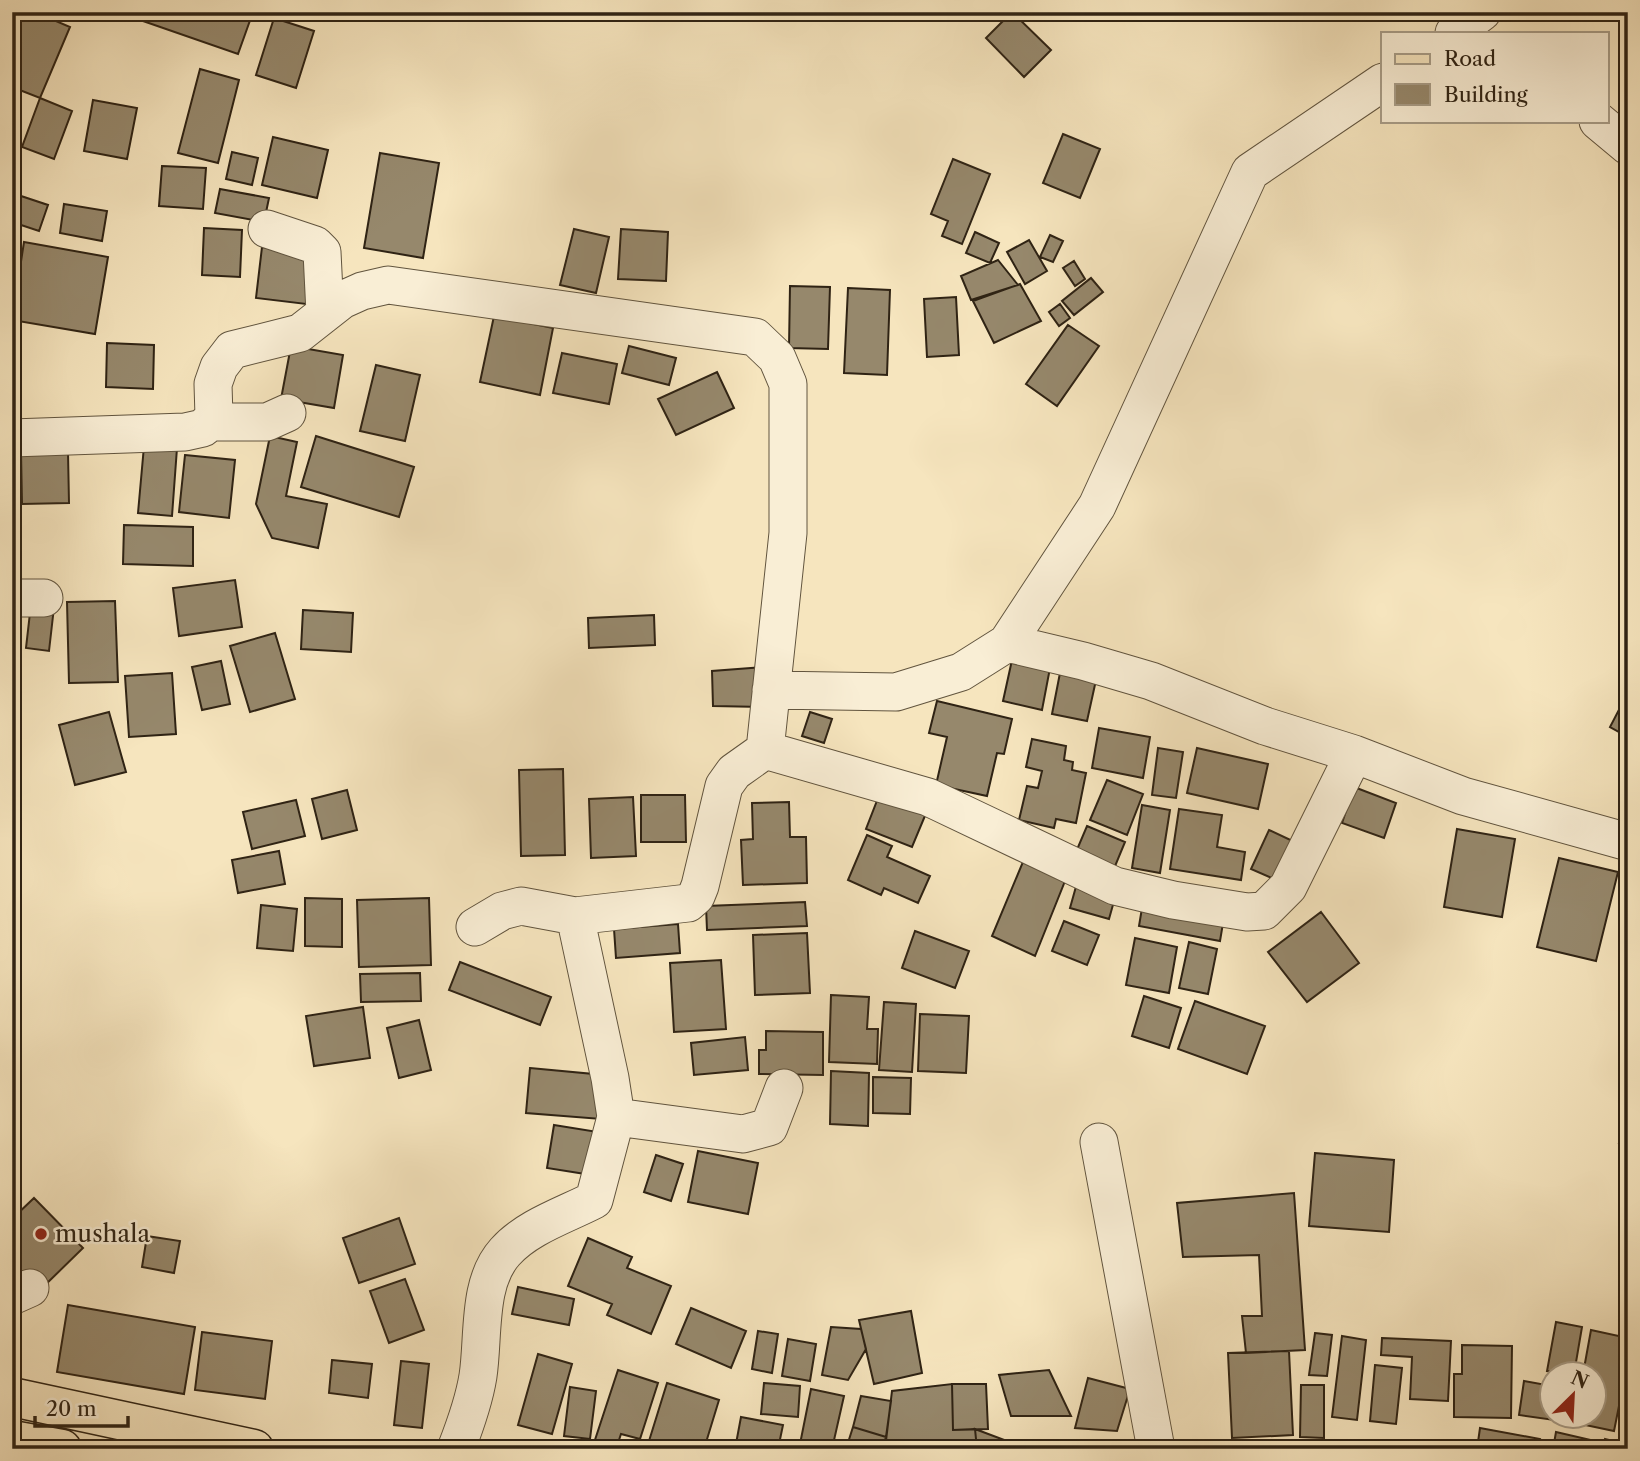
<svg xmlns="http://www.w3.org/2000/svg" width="1640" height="1461" font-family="'Libre Caslon Text',serif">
	<rect width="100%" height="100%" fill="#f6e5be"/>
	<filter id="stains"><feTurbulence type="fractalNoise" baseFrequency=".00286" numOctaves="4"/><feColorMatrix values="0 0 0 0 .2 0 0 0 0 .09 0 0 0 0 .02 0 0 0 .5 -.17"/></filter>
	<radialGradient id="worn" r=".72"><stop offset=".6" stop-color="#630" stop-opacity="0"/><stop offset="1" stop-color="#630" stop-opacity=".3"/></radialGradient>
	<path fill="#96886c" stroke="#2f2314" stroke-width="2" d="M12,12H35L70,27L40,98L12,87Z
		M117,12H253L238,54Z
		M1012,12L1051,50L1024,77L986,38Z
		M274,18L314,31L296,88L256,75Z
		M200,69L239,80L218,163L178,153Z
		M40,98L72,111L54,159L22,147Z
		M93,100L137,108L127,159L84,151Z
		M1063,134L1100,149L1080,198L1043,183Z
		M273,137L328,150L317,198L262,185Z
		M232,152L258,158L252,185L226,179Z
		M380,153L439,163L423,258L364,248Z
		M953,159L990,174L962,244L942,236L948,221L931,214Z
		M162,166L206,168L203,209L159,206Z
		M220,189L269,198L264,222L215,213Z
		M12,193L48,205L39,231L12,222Z
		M64,204L107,211L102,241L60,233Z
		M204,228L242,230L240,277L202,275Z
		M574,229L609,237L596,293L560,285Z
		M621,229L668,232L666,281L618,279Z
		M975,232L999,243L990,263L966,253Z
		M1050,235L1063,241L1053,262L1040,257Z
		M1029,240L1047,271L1025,284L1007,252Z
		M24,242L108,257L95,334L12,320Z
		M262,247L312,253L306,304L256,298Z
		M998,260L1018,285L971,300L961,276Z
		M1074,261L1085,279L1075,286L1063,268Z
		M1091,278L1103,292L1074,315L1062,301Z
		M1020,284L1041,321L994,343L973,301Z
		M790,286L830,287L828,349L789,348Z
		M848,288L890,290L887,375L844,373Z
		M956,297L959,355L927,357L924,299Z
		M1060,304L1070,318L1059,326L1049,312Z
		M494,316L553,328L540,395L480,382Z
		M1068,325L1099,346L1057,406L1026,384Z
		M107,343L154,345L153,389L106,387Z
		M291,346L343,355L334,408L281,399Z
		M629,346L676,358L669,385L622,373Z
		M562,353L617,364L609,404L553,393Z
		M376,365L420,375L405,441L360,431Z
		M717,372L734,408L676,435L658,399Z
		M270,436L297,442L286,496L327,504L318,548L272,538L256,504Z
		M316,436L414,467L399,517L301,487Z
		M144,446L177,448L172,516L138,513Z
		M68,452L69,503L22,504L21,453Z
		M185,455L235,460L229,518L179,512Z
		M124,525L193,527V566L123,564Z
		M235,580L242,627L179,636L173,588Z
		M115,601L118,682L69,683L67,602Z
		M31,604L54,607L49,651L26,648Z
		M303,610L353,613L351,652L301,649Z
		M654,615L655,645L589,648L588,618Z
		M275,633L295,699L250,712L230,646Z
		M1012,660L1050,668L1042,710L1003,701Z
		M221,661L230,704L202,710L192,667Z
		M765,667V707L713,706L712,671Z
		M172,673L176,734L129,737L125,676Z
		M1060,673L1096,680L1087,721L1052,714Z
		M937,701L1012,719L1004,754L997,753L987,796L936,785L947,737L929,733Z
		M1623,702L1628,704V748L1622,745L1626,736L1610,727Z
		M109,712L126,772L75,785L59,725Z
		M810,712L832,719L824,743L802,736Z
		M1099,728L1150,737L1143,778L1092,768Z
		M1032,739L1066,746L1064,760L1073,762L1072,770L1086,773L1076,823L1056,819L1054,828L1019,820L1027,786L1038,788L1042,771L1026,767Z
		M1158,748L1183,752L1176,798L1152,795Z
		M1197,748L1268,764L1258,809L1187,793Z
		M563,769L565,855L521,856L519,770Z
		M1107,780L1143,794L1127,835L1090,820Z
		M1354,787L1396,803L1384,838L1342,823Z
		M347,790L357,830L322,839L312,799Z
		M880,793L927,811L912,847L866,829Z
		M641,795H685L686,842H641Z
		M633,797L636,856L591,858L589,799Z
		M296,800L305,836L252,849L243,812Z
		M789,802L790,837H806L807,883L743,885L741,840L753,839L752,803Z
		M1142,805L1170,810L1160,873L1132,868Z
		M1179,809L1222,815L1217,847L1245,852L1241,880L1170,869Z
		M1087,826L1125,842L1111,876L1073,859Z
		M1457,829L1515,839L1502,917L1444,907Z
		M1269,830L1299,844L1281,882L1251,869Z
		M867,835L892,846L887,857L930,876L918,903L884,888L881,895L848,880Z
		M279,851L285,884L238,893L232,860Z
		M1025,857L1067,876L1035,956L992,936Z
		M1559,858L1618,872L1596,961L1537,947Z
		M1077,883L1116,894L1109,919L1070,908Z
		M305,898L342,899V947L305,946Z
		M429,898L431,965L359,967L357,900Z
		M805,902L807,926L707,930L706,906Z
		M1143,902L1224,917L1220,941L1139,926Z
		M261,905L297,909L293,951L257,948Z
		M1321,912L1359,963L1307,1002L1268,952Z
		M1064,921L1099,935L1087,965L1052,951Z
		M678,924L680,953L616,958L614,929Z
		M915,931L969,951L955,988L902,968Z
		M807,933L810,993L755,995L753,935Z
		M1135,938L1177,947L1169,993L1126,985Z
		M1189,942L1217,949L1208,994L1179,988Z
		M721,960L726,1029L674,1032L670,963Z
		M460,962L551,997L540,1025L449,990Z
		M420,973L421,1001L361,1002L360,974Z
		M831,995L869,997L867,1029H878L877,1064L829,1062Z
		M1144,996L1181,1008L1169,1048L1132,1036Z
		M1195,1001L1265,1026L1247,1074L1178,1049Z
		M884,1002L916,1004L912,1072L879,1070Z
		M363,1007L370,1058L314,1066L306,1016Z
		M920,1014L969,1016L966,1073L918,1071Z
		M419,1020L431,1070L399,1078L387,1028Z
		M766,1031L823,1032V1075L759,1074V1050H766Z
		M745,1037L748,1070L694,1075L691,1043Z
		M530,1068L604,1075L601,1119L526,1113Z
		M831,1071L869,1073L868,1126L830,1124Z
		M873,1077L911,1078L910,1114L873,1113Z
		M1628,1120V1146L1619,1143Z
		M554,1125L604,1133L598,1176L547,1168Z
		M698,1151L758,1163L748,1214L688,1202Z
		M1315,1153L1394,1160L1389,1232L1309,1226Z
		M656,1155L683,1164L671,1201L644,1192Z
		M1294,1193L1305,1350L1246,1353L1242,1316H1262L1259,1255L1183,1257L1177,1203Z
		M34,1198L83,1248L40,1290L12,1261V1219Z
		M399,1218L415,1264L359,1283L343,1238Z
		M147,1236L180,1241L174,1273L142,1267Z
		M588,1238L632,1257L627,1268L671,1286L651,1334L607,1315L612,1304L568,1286Z
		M405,1279L424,1330L389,1343L370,1291Z
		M518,1287L574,1299L569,1325L512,1314Z
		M68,1305L195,1327L184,1394L57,1372Z
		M691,1308L746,1331L731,1368L676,1344Z
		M911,1311L922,1373L874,1384L859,1320Z
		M1556,1322L1582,1327L1574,1374L1547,1371Z
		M831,1327L861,1329L866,1349L848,1380L822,1375Z
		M1591,1330L1628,1338V1361L1614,1431L1571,1422L1572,1416H1594V1397H1597L1601,1380L1594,1379V1374H1583Z
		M758,1331L778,1334L772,1373L752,1369Z
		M202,1332L272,1341L265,1399L195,1390Z
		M1315,1333L1332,1335L1327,1376L1309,1375Z
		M1342,1336L1366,1340L1357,1420L1332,1417Z
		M1382,1338L1451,1341L1448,1401L1410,1399L1412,1357L1381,1355Z
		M788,1339L816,1344L810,1381L782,1376Z
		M1462,1345L1512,1346L1511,1418L1454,1417V1374H1462Z
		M1289,1351L1293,1435L1232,1438L1228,1353Z
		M538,1354L572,1364L552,1434L518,1425Z
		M332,1360L372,1364L368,1398L329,1393Z
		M401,1361L429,1364L422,1428L394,1425Z
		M1375,1365L1402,1368L1396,1424L1370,1421Z
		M618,1370L658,1383L640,1439L621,1434L616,1449H592Z
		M1049,1370L1071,1416H1011L999,1375Z
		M1088,1378L1130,1389L1117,1431L1075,1428Z
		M1524,1381L1552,1386V1416H1562L1561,1421L1519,1415Z
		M667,1383L719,1400L704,1449H675L649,1441Z
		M764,1383L800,1386L798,1417L761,1414Z
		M952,1384H986L988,1429L953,1430Z
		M952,1384L953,1430L975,1429L977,1449H885L892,1391Z
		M1301,1385H1324V1438L1300,1437Z
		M570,1387L596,1391L590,1439L564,1436Z
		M811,1389L844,1396L832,1449H799Z
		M861,1396L891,1401L886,1437L853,1427Z
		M741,1417L783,1425L778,1449H735Z
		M853,1427L886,1437L882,1449H846Z
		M1480,1428L1540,1439L1538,1449H1477Z
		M975,1429L1007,1441L1009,1449H977Z
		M1556,1432L1595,1441L1594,1449H1553Z
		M1605,1439L1625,1444L1624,1449H1602Z
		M1354,1441L1383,1443L1382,1449H1354Z"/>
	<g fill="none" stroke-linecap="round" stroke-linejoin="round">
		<defs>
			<path id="minor" d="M1454,33L1482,12
				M1598,121L1628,146
				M267,229L315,245L322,252L325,313
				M209,422H267L287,413
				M12,438L185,432L203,428L214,417L213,384L219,367L232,350L300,333L342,300L362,291L388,285L755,337L777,358L788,384V533L765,750L928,797L1115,886L1173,900L1247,912L1264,911L1288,887L1354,754
				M12,598H44
				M1007,643L1097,506L1250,172L1383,82
				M771,690L896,692L961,672L1007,643L1083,661L1151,681L1265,726L1354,754L1463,796L1628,842
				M475,927L502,911L521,906L575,916L688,903L696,896L700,886L724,786L734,772L765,750
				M616,1117L743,1134L769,1127L784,1088
				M1099,1142L1156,1449
				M12,1296L30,1288
				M456,1449C465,1426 474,1401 478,1376C484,1336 477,1283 505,1252C527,1227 565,1215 594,1200L616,1117L610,1078L575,916"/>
			<path id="major" d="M12,1397L254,1449
				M12,1440L62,1449"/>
		</defs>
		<use href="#minor" stroke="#61543e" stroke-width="39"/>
		<use href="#major" stroke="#2f2314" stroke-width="41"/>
		<use href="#minor" stroke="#f9eed5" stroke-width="37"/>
		<use href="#major" stroke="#f6e5be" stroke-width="38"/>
	</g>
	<circle fill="#8f2418" stroke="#f9eed5" stroke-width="2.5" cx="41" cy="1234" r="7"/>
	<g text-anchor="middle" stroke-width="5" stroke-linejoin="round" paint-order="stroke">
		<g font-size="24" fill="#2f2314" stroke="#f9eed5" text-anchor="start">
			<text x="55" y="1242">mushala</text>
		</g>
	</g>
	<rect width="1640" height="1461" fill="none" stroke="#f6e5be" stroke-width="42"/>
	<rect x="14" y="14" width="1612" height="1433" fill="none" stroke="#2f2314" stroke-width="3.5"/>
	<rect x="21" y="21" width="1598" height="1419" fill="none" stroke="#2f2314" stroke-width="2"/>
	<rect x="1381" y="32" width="228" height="91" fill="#f9eed5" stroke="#a89d88" stroke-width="2"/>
	<rect x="1395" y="54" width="35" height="10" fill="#f6e5be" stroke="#a89d88" stroke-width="2"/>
	<text x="1444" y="66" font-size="21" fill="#2f2314">Road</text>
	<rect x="1395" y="84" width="35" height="21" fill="#96886c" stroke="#a89d88" stroke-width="2"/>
	<text x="1444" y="102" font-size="21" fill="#2f2314">Building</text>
	<g transform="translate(1573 1395) rotate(24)"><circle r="33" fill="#f9eed5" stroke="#a89d88" stroke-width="2"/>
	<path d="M0-5L12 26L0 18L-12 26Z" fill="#8f2418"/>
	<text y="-10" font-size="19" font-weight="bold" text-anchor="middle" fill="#2f2314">N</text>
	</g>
	<path d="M35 1416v10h93v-10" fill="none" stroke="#2f2314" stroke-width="3.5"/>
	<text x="46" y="1416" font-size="21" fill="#2f2314" stroke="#f9eed5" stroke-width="5" paint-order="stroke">20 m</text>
	<rect width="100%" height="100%" filter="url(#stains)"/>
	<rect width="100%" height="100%" fill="url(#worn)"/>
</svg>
